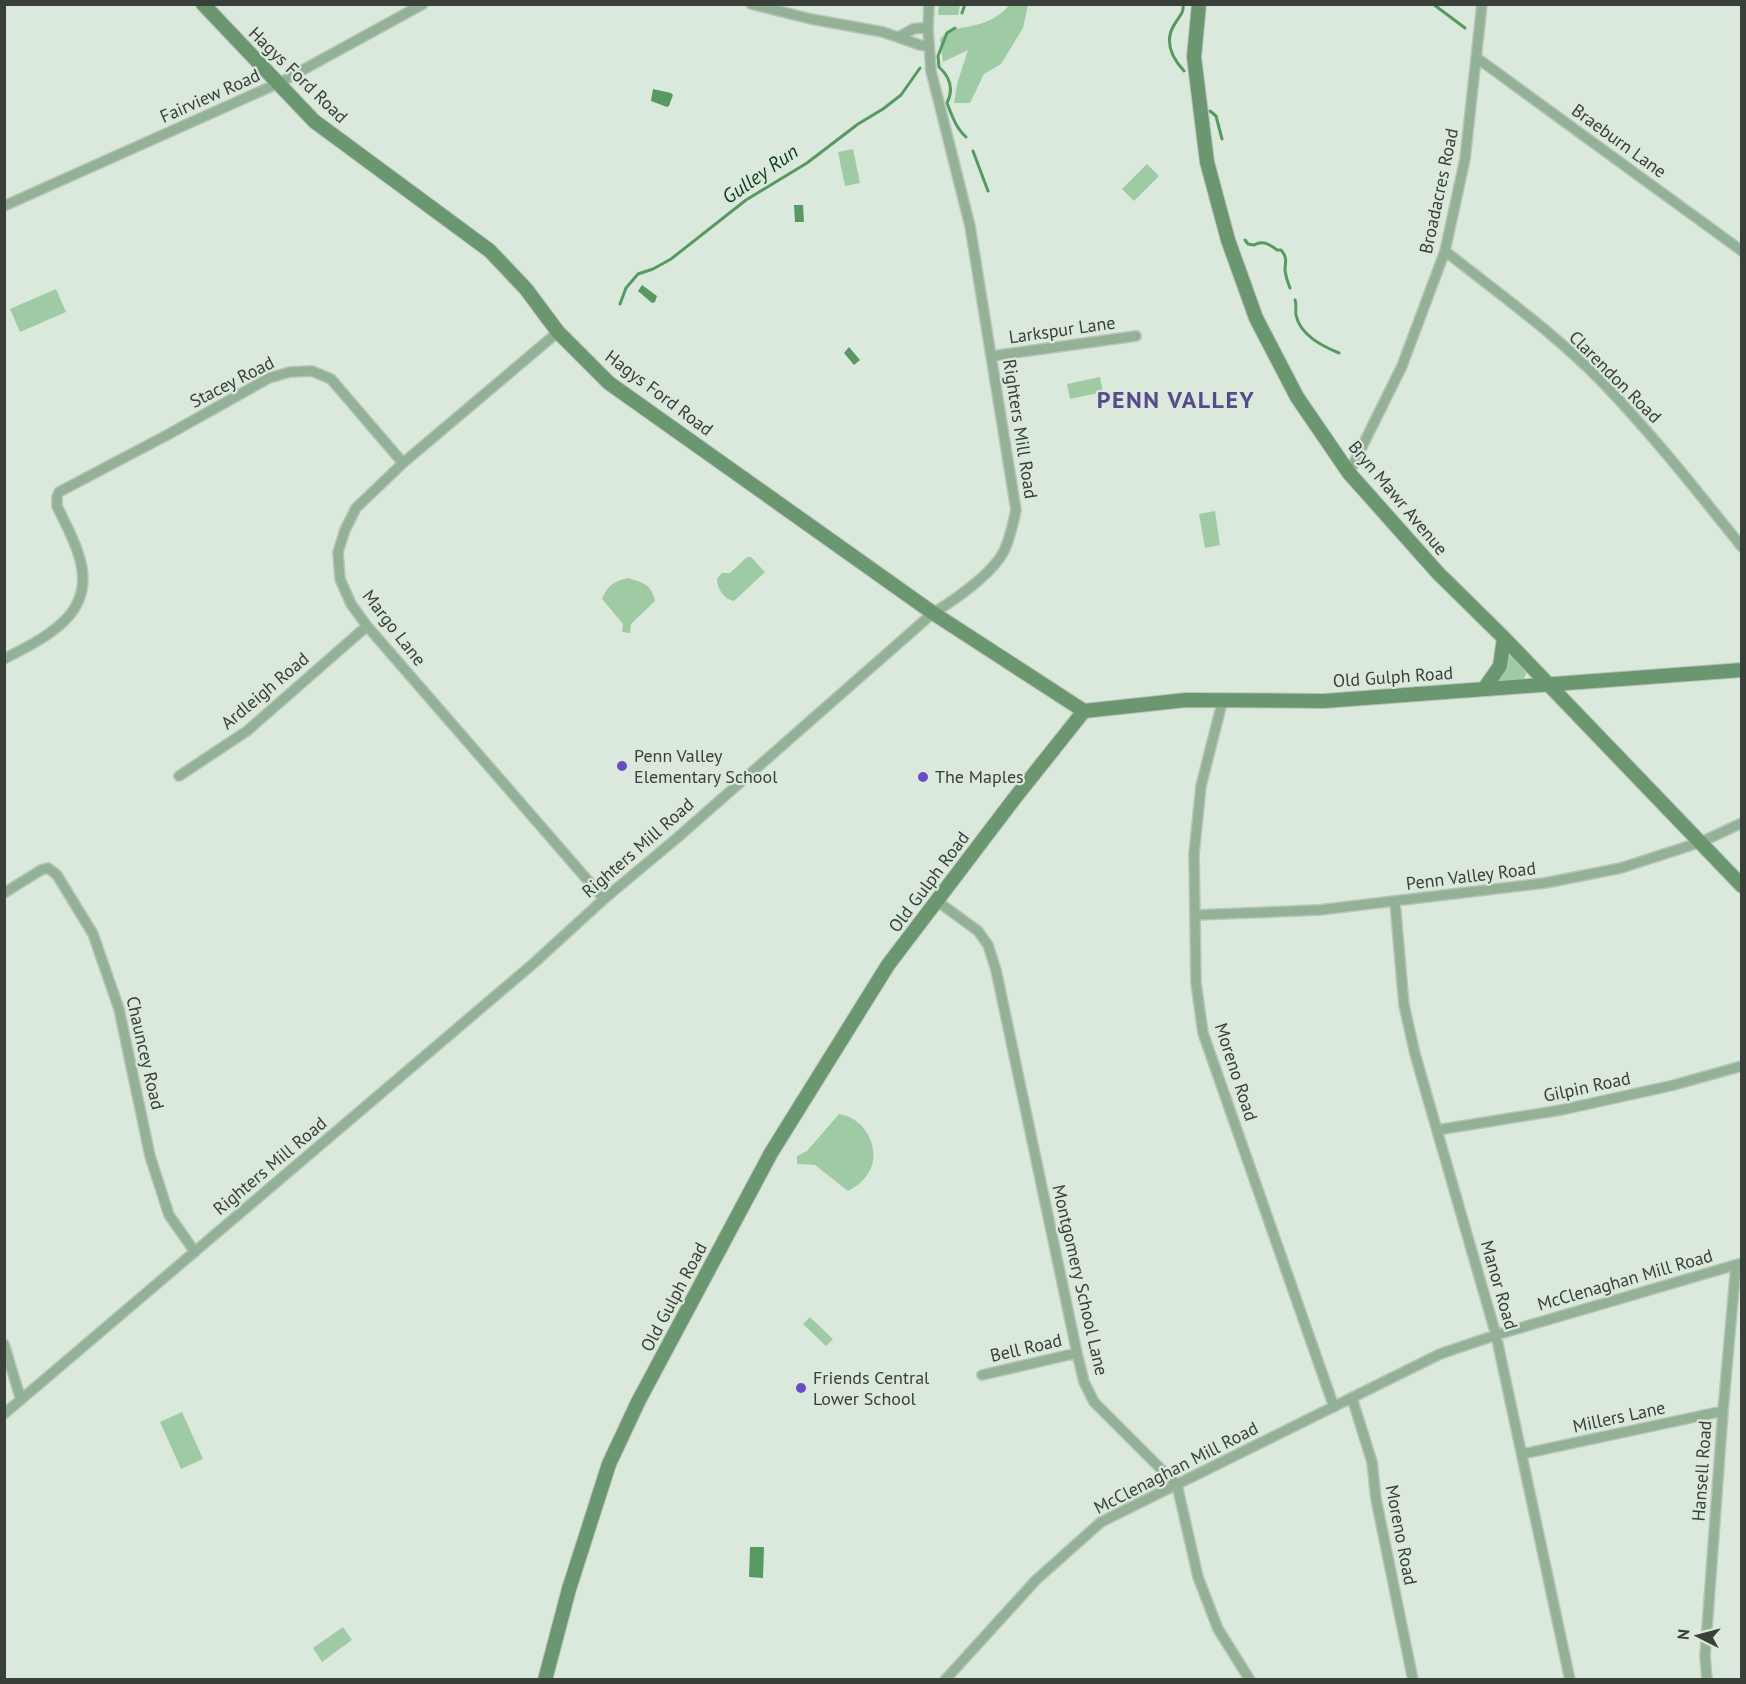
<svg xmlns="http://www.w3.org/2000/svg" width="1746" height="1684" font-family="'PT Sans',sans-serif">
	<rect width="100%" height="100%" fill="#dbe9dc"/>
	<path fill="#9fcba4" d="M939,5H960L958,15H938Z
		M1009,5H1028L1023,28L1001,64L984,74L970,103H954L957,84L968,50L943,62L940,39L948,30C970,27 996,23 1009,5Z
		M853,149L860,183L845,186L838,152Z
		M1147,164L1159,176L1134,201L1122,189Z
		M56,289L66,312L20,332L10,309Z
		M1100,377L1103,392L1070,399L1067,384Z
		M1215,511L1220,545L1205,548L1199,514Z
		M747,557H751L765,572L734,601C724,599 717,589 717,579L722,573H730Z
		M628,578C644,583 651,584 655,601L631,624L630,633L622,632L623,624L602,599C607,586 614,581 628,578Z
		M1508,656L1512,657L1527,672L1523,680L1500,681L1499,678L1503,673Z
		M839,1114C863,1117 880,1145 871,1168C866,1179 858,1186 848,1191L815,1165L797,1164V1156L807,1151Z
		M810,1317L833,1339L826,1346L803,1324Z
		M182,1412L203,1459L181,1469L160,1422Z
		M343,1627L352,1640L322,1662L313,1648Z"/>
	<path fill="#569a61" d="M653,89L671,93L673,95L669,106L667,107L651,101Z
		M794,205H803L804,222H795Z
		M642,285L657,296L655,302L652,303L638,291Z
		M849,347L860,360L854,365L844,353Z
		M750,1547H764L763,1578L749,1577Z"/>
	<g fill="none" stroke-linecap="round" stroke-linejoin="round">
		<path stroke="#569a61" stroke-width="3" d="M1183,4C1184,13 1180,15 1176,22C1163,40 1171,57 1184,71
			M1433,4L1465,28
			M962,13L965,4
			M955,28L947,33L938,56L939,67C950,77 954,89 947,103C952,116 956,128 966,137
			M1210,111L1216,116L1222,139
			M973,151L988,191
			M1245,240L1248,244L1254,245C1263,240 1269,244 1277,250H1281C1288,258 1285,262 1285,271C1286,277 1288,283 1290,288
			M1295,300C1297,306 1295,309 1296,315C1300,335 1322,346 1339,353
			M620,304L626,288L638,274L653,269L671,259L746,200L807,163L858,124L883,109L901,95L920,68"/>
		<defs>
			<path id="street" d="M751,4L811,19L883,32L920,45L929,46
				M899,37L913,29L928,27
				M1477,58L1742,251
				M4,206L279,83L423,4
				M1445,251C1498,293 1556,334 1603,383C1652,434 1697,491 1742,547
				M558,332L403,463L356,508L345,530L338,552L340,579L351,604L367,626L604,899
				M992,356L1136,336
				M1349,473L1402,366L1445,251L1465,159L1482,4
				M4,659C48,636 99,613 78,553C73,537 64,521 57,506V497L59,492L169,434L269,378L290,372L312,371L331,379L403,463
				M1223,699L1201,786L1194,854L1196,983L1203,1033L1334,1407
				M179,776L247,731L367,626
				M4,893L41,870L48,868L57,875L93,934L119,1009L150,1156L169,1215L195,1252
				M937,901L978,931L988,945L996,970L1077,1353L1084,1382L1094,1402L1177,1485L1198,1577L1218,1629L1250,1680
				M1395,902L1404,1005L1415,1054L1496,1335L1570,1680
				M1195,915L1319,910L1545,883L1621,868L1701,842L1742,823
				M1437,1130L1561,1110L1674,1085L1742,1066
				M4,1344L21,1400
				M982,1375L1077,1353
				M1352,1398L1372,1462L1376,1499L1413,1680
				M4,1414L534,963L604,899L677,838L933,613C955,600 992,574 1004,551C1010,539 1013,523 1016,510L970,226L931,71L928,30L929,4
				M1522,1454L1723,1411
				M945,1680L1036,1580L1101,1522L1440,1354L1496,1335L1742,1263
				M1707,1680L1705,1656L1723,1411L1736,1265"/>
			<path id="secondary" d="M203,4L314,121L490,251L526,289L558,332L609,383L933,613L1084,711
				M1199,4L1194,57L1207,162L1228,240L1256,318L1297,397L1349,473L1438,573L1504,638L1742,886
				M1484,689L1500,666L1504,638
				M545,1680L569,1589L609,1464L638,1402L771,1153L888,965L1014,799L1084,711L1186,700L1324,701L1742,670"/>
		</defs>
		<use href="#street" stroke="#b7c4b8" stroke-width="12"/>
		<use href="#secondary" stroke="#b7c4b8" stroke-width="16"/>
		<use href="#street" stroke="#93b196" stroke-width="9"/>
		<use href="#secondary" stroke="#6a9770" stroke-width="14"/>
	</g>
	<g fill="#6a4cc5" stroke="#dbe9dc" stroke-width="2">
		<circle cx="622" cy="766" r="6"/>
		<circle cx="923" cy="777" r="6"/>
		<circle cx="801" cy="1388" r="6"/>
	</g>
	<g text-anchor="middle" stroke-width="4.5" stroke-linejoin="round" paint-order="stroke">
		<g font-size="18" fill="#393f39" stroke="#dbe9dc">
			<text transform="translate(298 75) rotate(44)" y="6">Hagys Ford Road</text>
			<text transform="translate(210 96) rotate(-24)" y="6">Fairview Road</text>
			<text transform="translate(1619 141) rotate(36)" y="6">Braeburn Lane</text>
			<text transform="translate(1439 191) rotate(-78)" y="6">Broadacres Road</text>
			<text transform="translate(1062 330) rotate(-8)" y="6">Larkspur Lane</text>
			<text transform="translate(1615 377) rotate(45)" y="6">Clarendon Road</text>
			<text transform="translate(232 382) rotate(-27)" y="6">Stacey Road</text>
			<text transform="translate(659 393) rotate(37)" y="6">Hagys Ford Road</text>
			<text transform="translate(1020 429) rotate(81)" y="6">Righters Mill Road</text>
			<text transform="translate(1398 498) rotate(50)" y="6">Bryn Mawr Avenue</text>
			<text transform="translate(394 628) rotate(52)" y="6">Margo Lane</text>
			<text transform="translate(1393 677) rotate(-4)" y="6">Old Gulph Road</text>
			<text transform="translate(265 691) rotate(-40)" y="6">Ardleigh Road</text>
			<text transform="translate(638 848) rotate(-41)" y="6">Righters Mill Road</text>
			<text transform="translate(1471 876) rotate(-7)" y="6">Penn Valley Road</text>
			<text transform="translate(929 882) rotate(-53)" y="6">Old Gulph Road</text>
			<text transform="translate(145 1053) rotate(77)" y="6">Chauncey Road</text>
			<text transform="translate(1236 1072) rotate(72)" y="6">Moreno Road</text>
			<text transform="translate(1587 1087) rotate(-12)" y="6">Gilpin Road</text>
			<text transform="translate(270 1166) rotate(-40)" y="6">Righters Mill Road</text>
			<text transform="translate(1080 1280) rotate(77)" y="6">Montgomery School Lane</text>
			<text transform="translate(1625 1280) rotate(-16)" y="6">McClenaghan Mill Road</text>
			<text transform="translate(1499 1285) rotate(74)" y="6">Manor Road</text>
			<text transform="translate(674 1297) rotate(-62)" y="6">Old Gulph Road</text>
			<text transform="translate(1026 1348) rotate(-13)" y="6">Bell Road</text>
			<text transform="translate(1619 1417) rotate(-12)" y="6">Millers Lane</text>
			<text transform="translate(1176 1468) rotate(-27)" y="6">McClenaghan Mill Road</text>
			<text transform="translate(1702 1471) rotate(-86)" y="6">Hansell Road</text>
			<text transform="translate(1401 1535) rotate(79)" y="6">Moreno Road</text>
		</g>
		<g font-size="18" fill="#393f39" stroke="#dbe9dc" text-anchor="start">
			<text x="634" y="762">Penn Valley<tspan x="634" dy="21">Elementary School</tspan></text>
			<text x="935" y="783">The Maples</text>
			<text x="813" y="1384">Friends Central<tspan x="813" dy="21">Lower School</tspan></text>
		</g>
		<g font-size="20" font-style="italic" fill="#0a3e17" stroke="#dbe9dc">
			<text transform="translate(760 174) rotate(-35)" y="7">Gulley Run</text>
		</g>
		<g font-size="24" font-weight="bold" letter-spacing="1.5" fill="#574c8b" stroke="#dbe9dc">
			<text x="1176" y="408">PENN VALLEY</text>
		</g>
	</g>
	<rect width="1746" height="1684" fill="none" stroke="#393f39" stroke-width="12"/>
	<g transform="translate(1698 1636) rotate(276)" stroke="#dbe9dc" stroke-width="4.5" paint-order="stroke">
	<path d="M0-4.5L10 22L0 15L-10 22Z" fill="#393f39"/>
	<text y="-9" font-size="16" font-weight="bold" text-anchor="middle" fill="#393f39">N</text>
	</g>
</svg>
